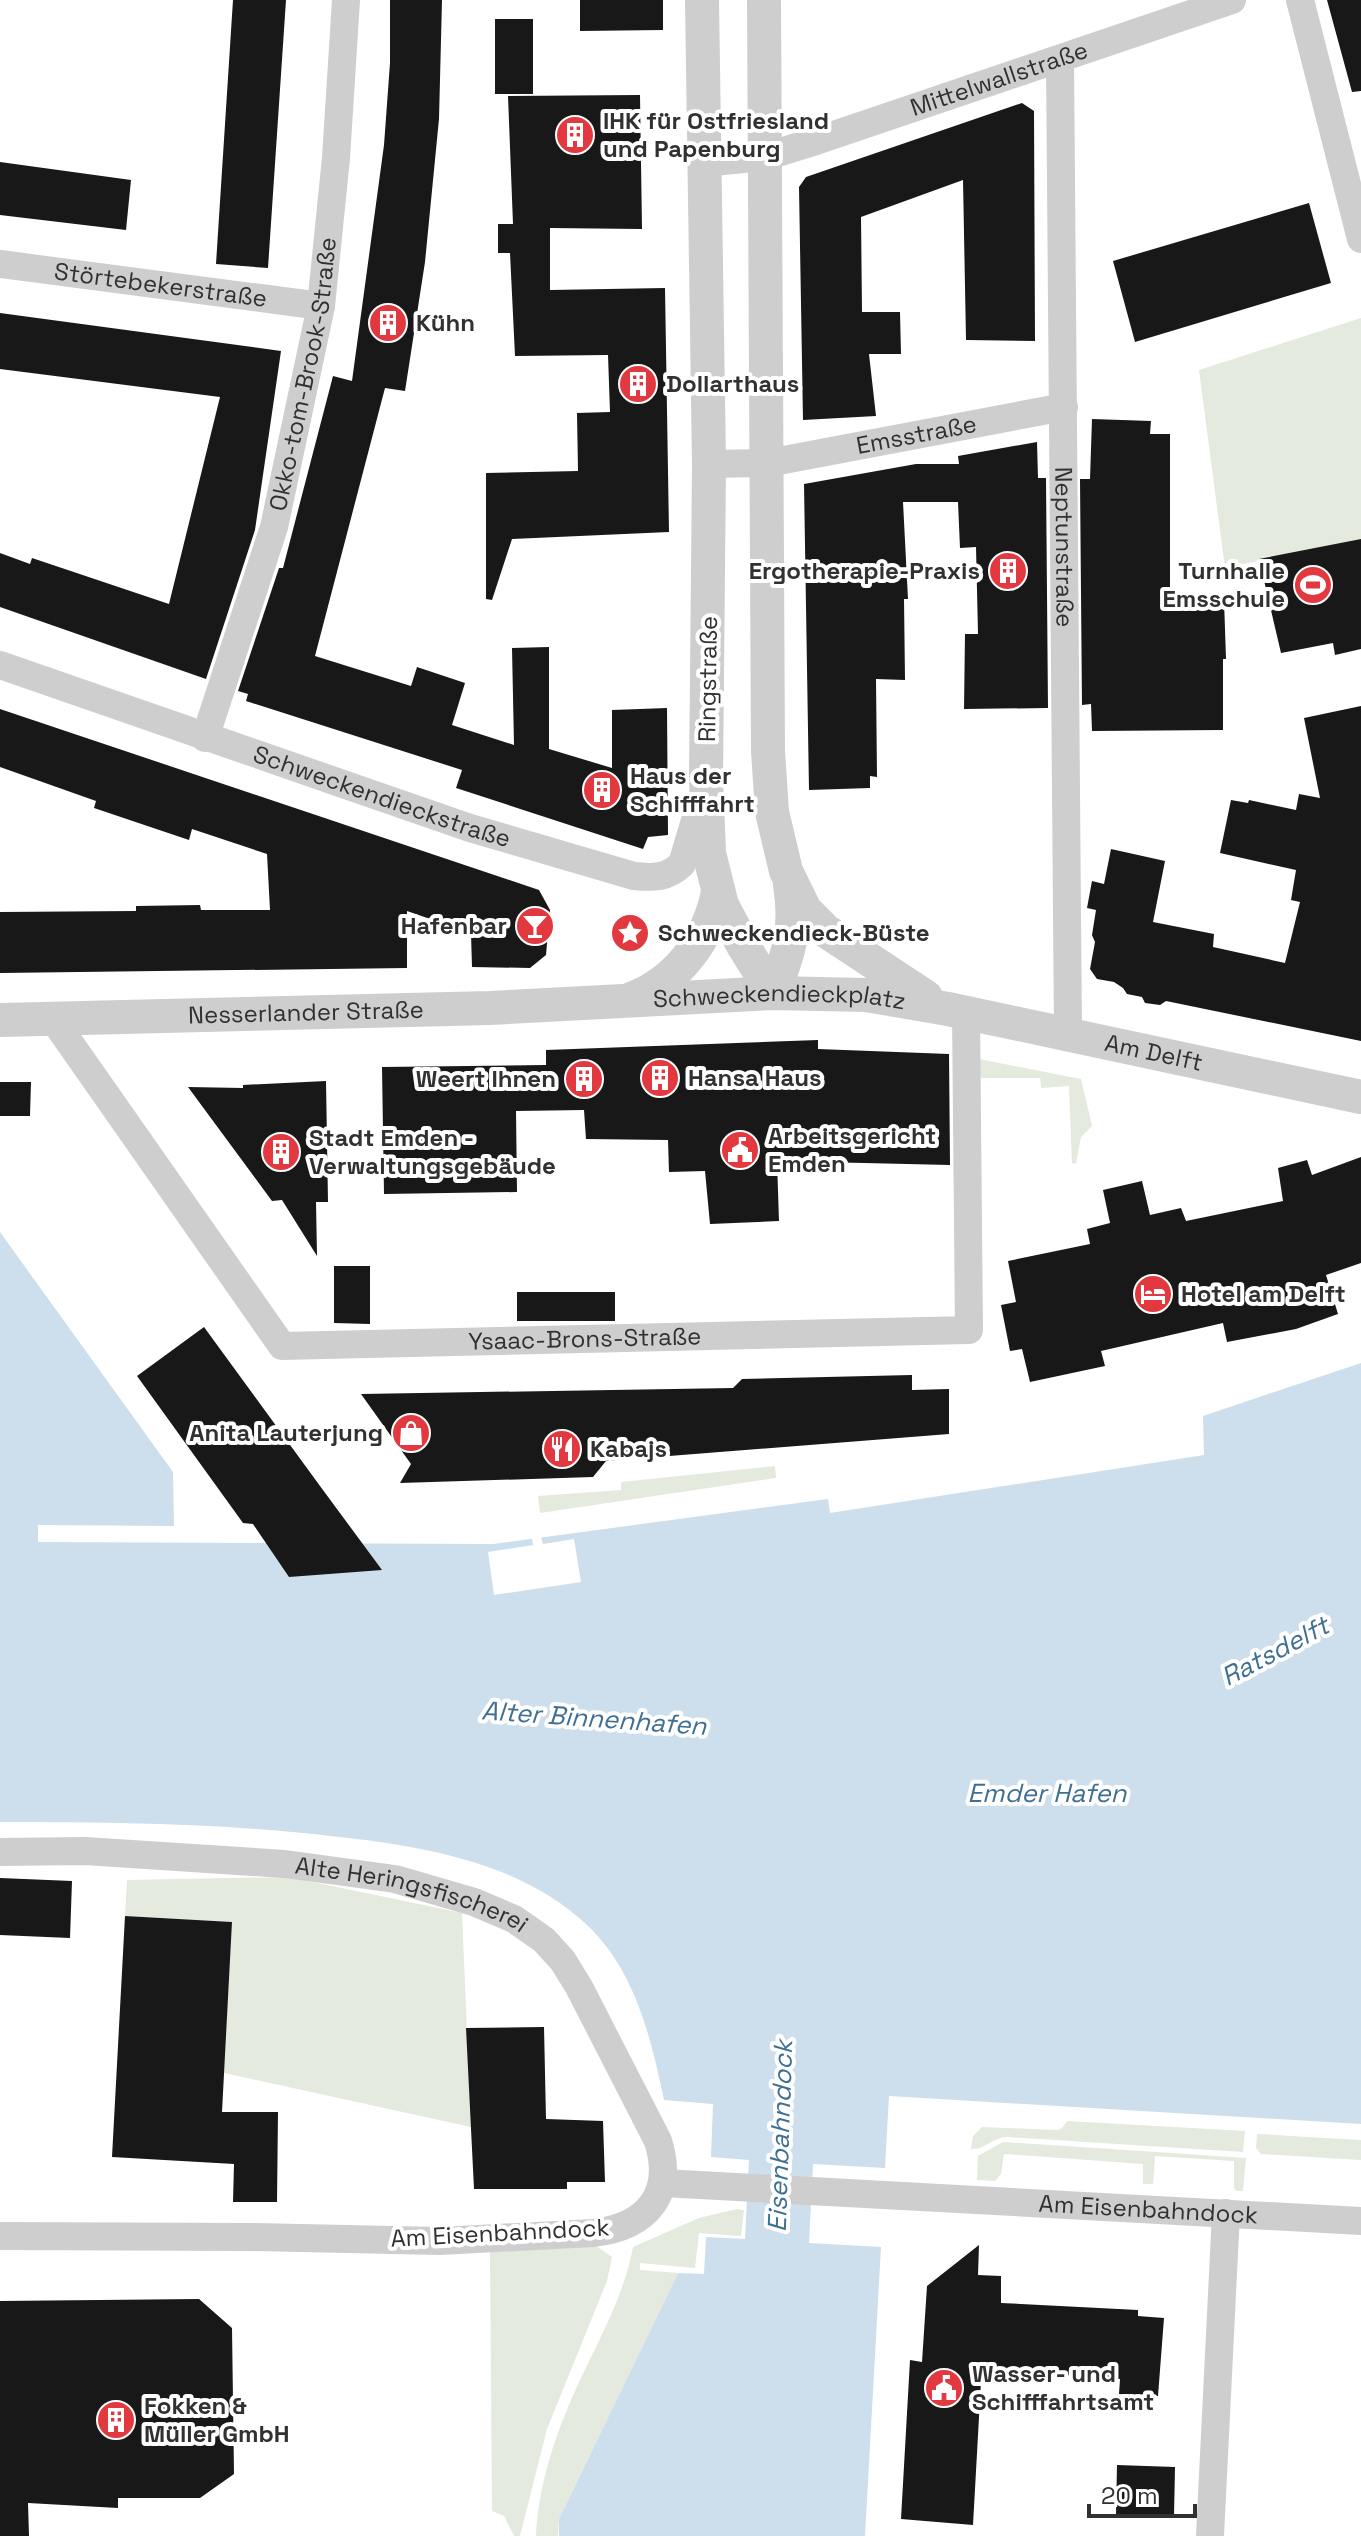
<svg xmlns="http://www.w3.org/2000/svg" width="1361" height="2536" font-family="'Space Grotesk',sans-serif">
	<rect width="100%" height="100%" fill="#fff"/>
	<path fill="#e4eadd" d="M1361,318V539L1225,568L1199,370Z
		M979,1059L1081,1079L1092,1126L1081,1137L1076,1164L1072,1163L1069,1086L1041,1088L1040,1078H980Z
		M775,1466L776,1478L540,1513L538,1496L621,1490V1482Z
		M289,1877L462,1913L471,2127L224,2073L232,1922L125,1916L127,1880Z
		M1067,2121L1245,2131L1243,2152L1007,2137C993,2137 985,2150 971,2149L973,2136L982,2127L1057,2130L1062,2128Z
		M1257,2134L1361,2140V2160L1261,2154L1256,2148Z
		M1003,2142L1246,2158L1243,2191H1236L1234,2187V2161L1155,2156L1153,2184H1143V2164L1004,2154L1001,2174L995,2181L977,2180L978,2156Z
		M737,2209L744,2210L741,2236L699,2233L695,2268L640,2263V2270L678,2273L559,2519L558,2536H536C538,2489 553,2442 571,2400C593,2349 623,2302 633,2247L699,2218Z
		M596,2246L612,2257L607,2281L547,2429L520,2536H514L504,2516L492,2511L490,2252Z"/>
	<path fill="#cddfec" d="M0,1232L173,1472L174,1526L38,1525V1542L493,1544L828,1499L830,1513L1204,1455L1203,1416L1361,1363V2124L889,2096L885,2168L813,2164L809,2243L881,2247L865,2536H559V2519L678,2273L704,2274L706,2237L745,2239L749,2160L711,2157L713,2104L664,2100C651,2038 635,1970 587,1925C513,1855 400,1843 303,1833C203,1823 101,1822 0,1822Z"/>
	<path fill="#fff" d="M541,1537L543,1544L574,1539L581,1582L494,1595L488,1552L533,1545L532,1538Z"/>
	<path fill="#181818" d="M233,0H286L268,268L216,264Z
		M390,0H442L439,119L425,262L405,391L385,388L315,656L411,686L417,667L465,683L452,725L514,745L512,648L549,647V749L612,768V710L667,708L668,835L648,837L643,849L456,788L462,770L246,701L248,694L238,691L279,568H283L333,376L352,381L384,145L390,63Z
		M580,0H663V30L580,31Z
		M1327,0H1361V91L1352,92Z
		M495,19H533V94H495Z
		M640,95L642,229L550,228V290L665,288L669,532L512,539L492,600L486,599V473L578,471L577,413L610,412L608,355L515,356L510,253H498V224H513L508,96Z
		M1022,103L1034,111L1035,341L966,340L963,180L861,217L862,312H900L901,354H869L876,416L803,420L799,187L806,177Z
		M0,162L131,180L126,230L0,215Z
		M1309,203L1331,283L1135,342L1113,261Z
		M0,313L281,351L255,530L206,679L0,607V553L30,564L32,558L169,604L220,397L0,369Z
		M1092,419L1151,421L1150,434H1170V599L1224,600L1226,659H1223V730L1092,731L1091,704L1082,705L1080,479H1090Z
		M1037,442L1038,478H1046L1048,708L964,709L965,634H978L976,547L960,548L958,502H903L908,599H904L905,680L876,679L877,777L870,776V788L809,790L804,484L916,464H959L958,456Z
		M1361,539V649L1335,655L1333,643L1281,653L1259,559Z
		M1361,706V1041L1166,1001L1160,1005L1145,1003L1142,997L1127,994L1123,988L1114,982L1097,979L1090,969L1095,942L1092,935L1096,910L1087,908L1092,881L1104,884L1111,849L1165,861L1153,922L1214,934L1213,947L1285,963L1300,902L1291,900L1296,870L1220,853L1231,800L1248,803L1249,800L1296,810L1299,794L1320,798L1304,718Z
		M0,709L539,890L550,910L546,955L530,968L472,967L471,933L407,911V968L0,973V912L136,911V906L200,905L201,910H270L267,854L192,829L189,840L94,808L96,801L0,767Z
		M818,1040V1049L949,1054L950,1165L777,1161L779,1221L710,1224L705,1171L669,1172L668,1140L586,1139L584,1110L516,1111L517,1192L384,1194L382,1067L546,1065V1050Z
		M326,1081L328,1202H316L317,1256L282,1200L272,1201L188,1087L243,1088V1085Z
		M0,1082H31L30,1116H0Z
		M1361,1157V1263L1326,1275L1338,1314L1296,1329L1227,1342L1223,1323L1101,1351L1105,1366L1030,1382L1022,1349L1010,1351L1001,1305L1016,1302L1008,1261L1090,1244L1087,1229L1110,1223L1103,1190L1142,1181L1150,1215L1181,1208L1186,1221L1283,1201L1278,1168L1307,1160L1312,1175Z
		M334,1266H370V1324L334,1323Z
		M517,1292H615V1321H517Z
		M204,1327L320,1486L382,1570L289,1577L253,1524L243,1523L137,1376Z
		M912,1375V1390L949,1389V1434L606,1461L593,1477L400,1483L411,1464L361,1394L733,1388L742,1379Z
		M0,1878L72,1881L70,1938L0,1935Z
		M125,1916L232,1922L222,2112H278L277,2202H233L234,2164L112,2157Z
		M544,2027L546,2119L603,2121L605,2182H567V2189H474L466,2028Z
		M979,2245L978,2275L1001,2276V2303L1138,2310V2316L1164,2318L1158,2396L1119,2394L1120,2379L996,2370V2383L981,2381L973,2525L901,2519L910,2360L922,2362L927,2286Z
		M199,2299L232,2328L234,2474L200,2498H118V2508L28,2503L29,2536H0V2301Z
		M1117,2465L1175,2467L1174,2516L1116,2514Z"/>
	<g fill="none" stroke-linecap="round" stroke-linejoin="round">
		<g stroke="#cecece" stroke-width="28">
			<path d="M1300,0L1361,239"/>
			<path id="s1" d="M1060,59L1068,1035"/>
			<path id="s2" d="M704,163L764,157L816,141L1232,0"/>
			<path id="s3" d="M0,264L321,306"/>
			<path id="s4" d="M709,464L768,463L1064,407"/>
			<path id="s5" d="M0,665L470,828L634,876C654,878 667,878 682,864L701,800"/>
			<path id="s6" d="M205,738L274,527L321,306L336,158L346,0"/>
			<path id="s7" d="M53,1019L282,1346L969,1330L966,1013"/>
			<path id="s8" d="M0,1852L85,1851L285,1864L395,1879L474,1902L514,1919L544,1940L563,1961L579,1987L658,2141C675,2195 646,2227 593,2233L440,2241L250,2237L0,2236"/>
			<path id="s9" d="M663,2183L1361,2221"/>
			<path d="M1210,2536L1226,2213"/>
		</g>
		<g stroke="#cecece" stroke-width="34">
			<path d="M702,0L709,464L706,779L709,853L722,905L744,947L773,993"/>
			<path d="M764,0L768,751L772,812L786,871L805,910L826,931L926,997"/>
			<path d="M773,993C789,953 797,929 790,885"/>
			<path d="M631,999C677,982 709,939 718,892"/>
			<path id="s10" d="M0,1020L490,1008L773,993L866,995L948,1009L1361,1097"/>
		</g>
	</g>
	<defs>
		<symbol id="building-disc" viewBox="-11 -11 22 22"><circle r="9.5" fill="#e23940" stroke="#fff"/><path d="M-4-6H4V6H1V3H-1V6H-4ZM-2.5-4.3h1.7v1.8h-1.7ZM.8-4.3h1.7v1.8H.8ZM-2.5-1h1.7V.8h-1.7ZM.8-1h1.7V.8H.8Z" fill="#fff"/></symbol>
		<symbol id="stadium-disc" viewBox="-11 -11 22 22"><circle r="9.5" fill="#e23940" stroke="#fff"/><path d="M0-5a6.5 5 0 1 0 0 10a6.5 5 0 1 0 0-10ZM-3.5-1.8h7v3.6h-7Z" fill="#fff"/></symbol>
		<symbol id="bar-disc" viewBox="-11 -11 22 22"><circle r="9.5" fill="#e23940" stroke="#fff"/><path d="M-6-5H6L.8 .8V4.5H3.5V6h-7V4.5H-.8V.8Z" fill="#fff"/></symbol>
		<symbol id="sight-disc" viewBox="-11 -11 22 22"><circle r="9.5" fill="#e23940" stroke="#fff"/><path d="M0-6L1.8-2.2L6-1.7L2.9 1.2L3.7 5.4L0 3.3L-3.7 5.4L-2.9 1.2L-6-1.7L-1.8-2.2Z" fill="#fff"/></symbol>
		<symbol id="civic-disc" viewBox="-11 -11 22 22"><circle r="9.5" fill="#e23940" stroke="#fff"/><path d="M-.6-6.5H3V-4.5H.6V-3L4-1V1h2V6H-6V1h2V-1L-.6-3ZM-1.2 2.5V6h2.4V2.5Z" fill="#fff"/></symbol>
		<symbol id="hotel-disc" viewBox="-11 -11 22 22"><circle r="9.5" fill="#e23940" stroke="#fff"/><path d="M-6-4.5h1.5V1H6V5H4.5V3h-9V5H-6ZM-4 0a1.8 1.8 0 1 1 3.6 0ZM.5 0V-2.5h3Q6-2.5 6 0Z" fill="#fff"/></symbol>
		<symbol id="shop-disc" viewBox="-11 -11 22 22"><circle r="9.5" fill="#e23940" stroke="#fff"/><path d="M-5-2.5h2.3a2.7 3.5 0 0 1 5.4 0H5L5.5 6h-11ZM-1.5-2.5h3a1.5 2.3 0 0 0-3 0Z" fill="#fff"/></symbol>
		<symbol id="restaurant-disc" viewBox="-11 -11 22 22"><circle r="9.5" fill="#e23940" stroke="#fff"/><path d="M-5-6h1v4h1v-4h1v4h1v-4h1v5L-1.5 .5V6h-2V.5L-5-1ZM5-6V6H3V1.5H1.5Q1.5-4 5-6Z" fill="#fff"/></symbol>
	</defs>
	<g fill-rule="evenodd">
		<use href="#building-disc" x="553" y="113" width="44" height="44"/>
		<use href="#building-disc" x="366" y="301" width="44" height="44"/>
		<use href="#building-disc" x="616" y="362" width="44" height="44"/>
		<use href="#building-disc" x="986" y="549" width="44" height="44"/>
		<use href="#stadium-disc" x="1291" y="563" width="44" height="44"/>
		<use href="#building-disc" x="580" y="768" width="44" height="44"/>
		<use href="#bar-disc" x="513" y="904" width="44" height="44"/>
		<use href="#sight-disc" x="608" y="911" width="44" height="44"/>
		<use href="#building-disc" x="638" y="1056" width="44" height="44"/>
		<use href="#building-disc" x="562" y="1057" width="44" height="44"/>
		<use href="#civic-disc" x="718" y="1128" width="44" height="44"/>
		<use href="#building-disc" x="259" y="1130" width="44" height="44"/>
		<use href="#hotel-disc" x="1131" y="1272" width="44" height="44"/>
		<use href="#shop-disc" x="389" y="1411" width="44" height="44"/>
		<use href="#restaurant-disc" x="540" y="1427" width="44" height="44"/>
		<use href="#civic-disc" x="922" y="2366" width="44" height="44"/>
		<use href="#building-disc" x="94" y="2398" width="44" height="44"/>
	</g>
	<g text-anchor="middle" stroke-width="8" stroke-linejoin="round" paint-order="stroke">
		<g font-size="24" fill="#313131" stroke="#fff">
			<text dy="8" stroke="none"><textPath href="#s2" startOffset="308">Mittelwallstraße</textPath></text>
			<text dy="8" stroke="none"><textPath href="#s3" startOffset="162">Störtebekerstraße</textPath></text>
			<text dy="8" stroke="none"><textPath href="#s6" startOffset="378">Okko-tom-Brook-Straße</textPath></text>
			<text dy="8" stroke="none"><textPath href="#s4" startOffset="210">Emsstraße</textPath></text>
			<text dy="8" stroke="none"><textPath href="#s1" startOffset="488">Neptunstraße</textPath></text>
			<text transform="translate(708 679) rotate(-89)" y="8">Ringstraße</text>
			<text dy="8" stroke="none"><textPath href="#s5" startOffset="404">Schweckendieckstraße</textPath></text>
			<text dy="8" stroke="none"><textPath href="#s10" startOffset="780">Schweckendieckplatz</textPath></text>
			<text dy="8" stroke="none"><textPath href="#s10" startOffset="306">Nesserlander Straße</textPath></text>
			<text dy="8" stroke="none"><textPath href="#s10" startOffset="1160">Am Delft</textPath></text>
			<text dy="8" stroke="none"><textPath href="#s7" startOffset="702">Ysaac-Brons-Straße</textPath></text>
			<text dy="8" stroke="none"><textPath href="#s8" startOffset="416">Alte Heringsfischerei</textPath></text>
			<text dy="8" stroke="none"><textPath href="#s9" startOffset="486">Am Eisenbahndock</textPath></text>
			<text transform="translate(500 2233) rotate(-3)" y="8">Am Eisenbahndock</text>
		</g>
		<g font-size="24" font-weight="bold" fill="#313131" stroke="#fff" text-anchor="start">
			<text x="603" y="129">IHK für Ostfriesland<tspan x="603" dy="28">und Papenburg</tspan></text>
			<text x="416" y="331">Kühn</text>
			<text x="666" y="392">Dollarthaus</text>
			<text x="980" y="579" text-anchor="end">Ergotherapie-Praxis</text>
			<text x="1285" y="579" text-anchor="end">Turnhalle<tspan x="1285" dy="28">Emsschule</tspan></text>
			<text x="630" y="784">Haus der<tspan x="630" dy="28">Schifffahrt</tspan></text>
			<text x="507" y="934" text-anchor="end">Hafenbar</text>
			<text x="658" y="941">Schweckendieck-Büste</text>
			<text x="688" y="1086">Hansa Haus</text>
			<text x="556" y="1087" text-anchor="end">Weert Ihnen</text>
			<text x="768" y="1144">Arbeitsgericht<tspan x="768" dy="28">Emden</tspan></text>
			<text x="309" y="1146">Stadt Emden -<tspan x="309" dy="28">Verwaltungsgebäude</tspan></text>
			<text x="1181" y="1302">Hotel am Delft</text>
			<text x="383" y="1441" text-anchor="end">Anita Lauterjung</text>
			<text x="590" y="1457">Kabajs</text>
			<text x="972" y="2382">Wasser- und<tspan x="972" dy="28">Schifffahrtsamt</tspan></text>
			<text x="144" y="2414">Fokken &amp;<tspan x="144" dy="28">Müller GmbH</tspan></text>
		</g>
		<g font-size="26" font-style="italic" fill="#3f7093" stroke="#fff">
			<text transform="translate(1275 1651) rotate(-28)" y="9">Ratsdelft</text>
			<text transform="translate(594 1718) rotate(4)" y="9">Alter Binnenhafen</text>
			<text x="1047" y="1802">Emder Hafen</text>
			<text transform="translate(780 2136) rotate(-88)" y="9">Eisenbahndock</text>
		</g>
	</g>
	<path d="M1089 2504v12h106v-12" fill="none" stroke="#313131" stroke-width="4"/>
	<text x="1101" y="2504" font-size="24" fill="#313131" stroke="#ffffff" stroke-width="6" paint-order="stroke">20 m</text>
</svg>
